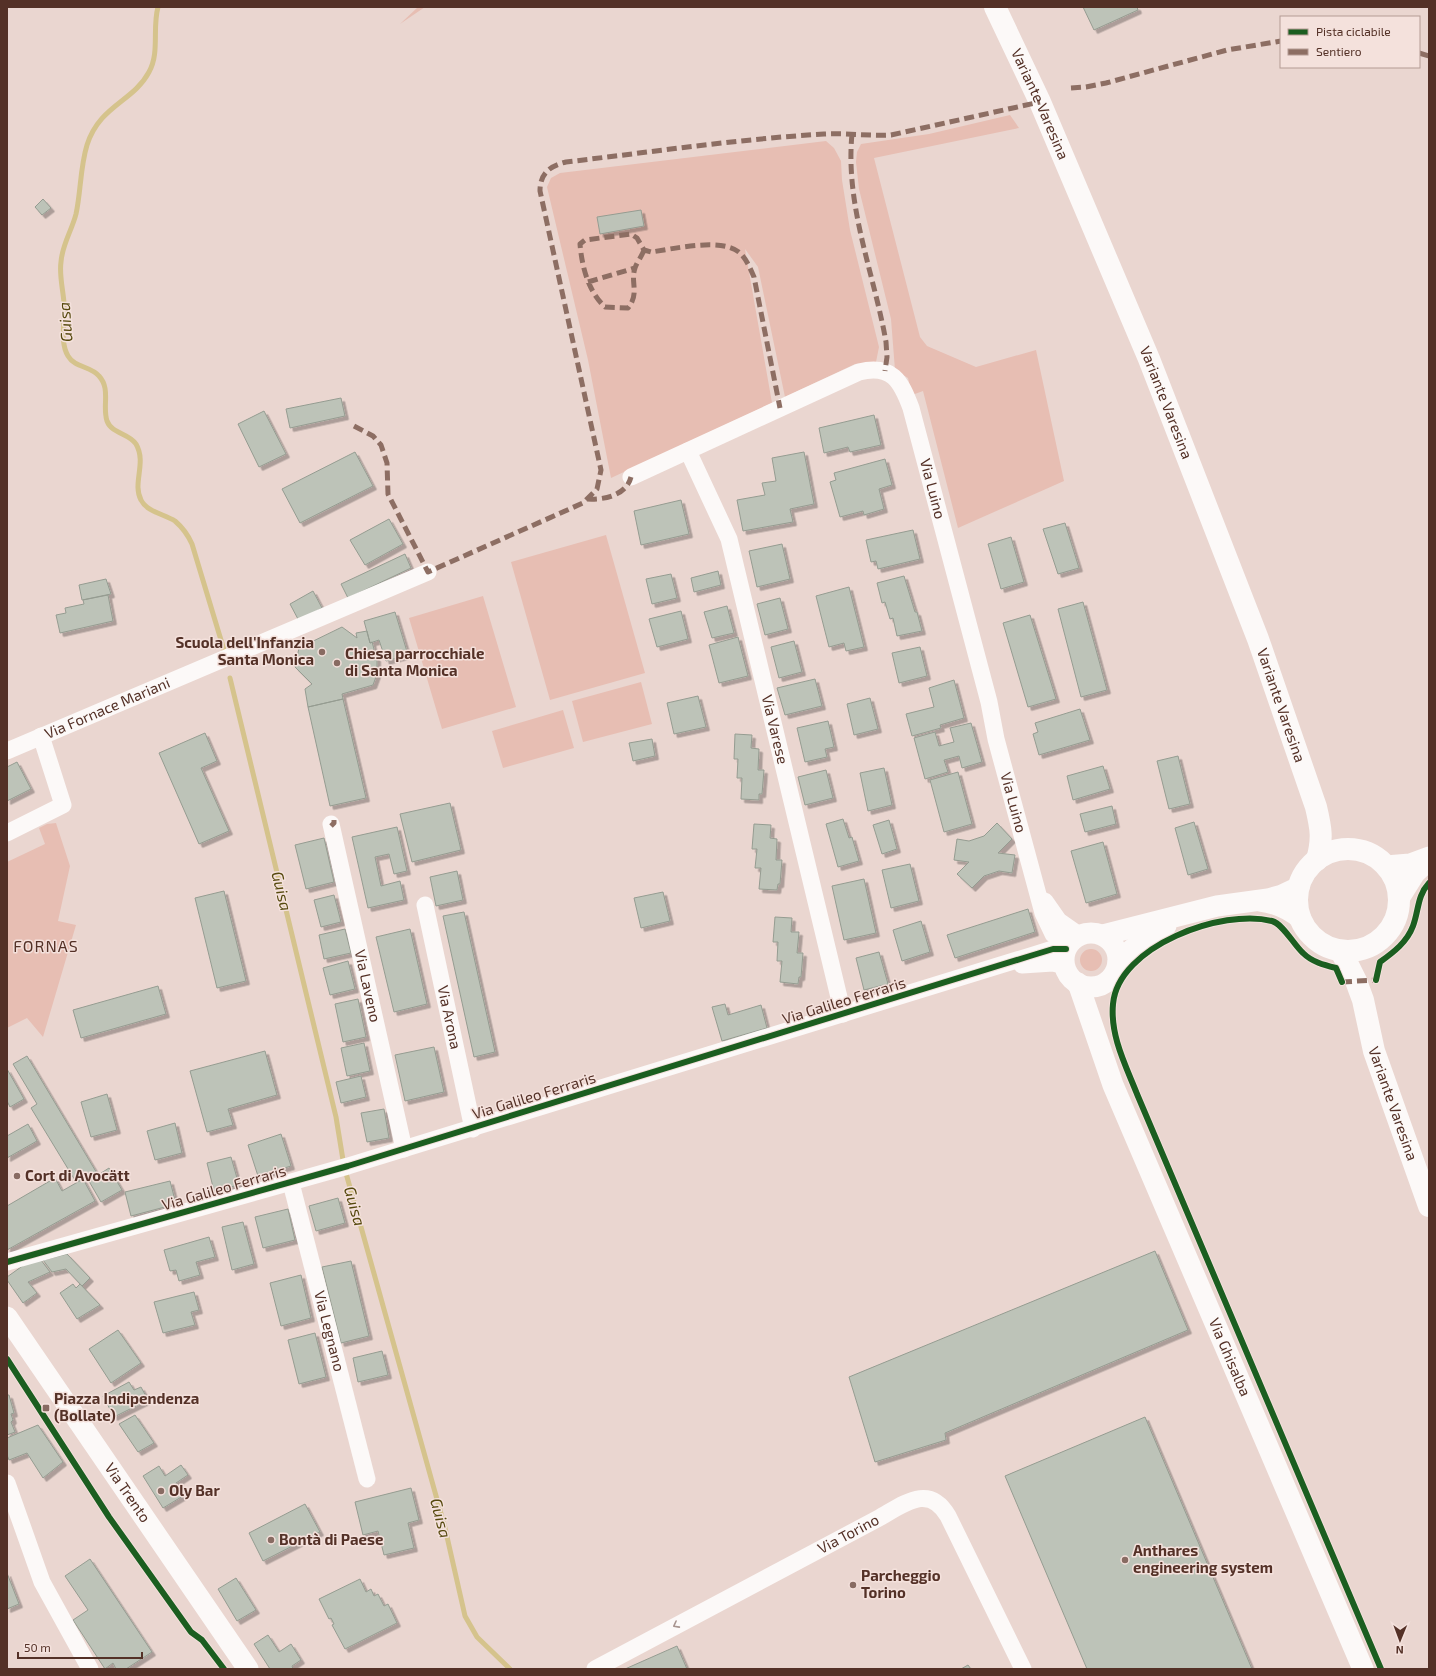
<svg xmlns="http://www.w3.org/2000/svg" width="1436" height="1676" font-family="'Exo 2',sans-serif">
	<defs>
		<filter id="shadow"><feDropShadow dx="3.5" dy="3.5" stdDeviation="0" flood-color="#0004"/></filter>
	</defs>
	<rect width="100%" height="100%" fill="#ead6d0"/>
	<path fill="#e7beb3" d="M418,7H425L400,24Z
		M1010,115L1019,128L874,158L920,337L927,346L976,367L1036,350L1064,481L958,528L923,391L912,395L908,378L895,370L891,319L859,189L856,162L857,152L861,144L929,134Z
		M826,141L834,148L841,161L842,180L850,230L879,347L876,362L855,364L785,397L758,267L745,249L772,403L611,478L588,360L547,187L551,178L560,173Z
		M606,535L645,673L550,700L511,562Z
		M483,596L516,707L442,729L409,618Z
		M641,682L652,724L583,742L572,701Z
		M563,710L574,748L503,768L492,731Z
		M56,823L70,866L58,921L76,925L43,1037L27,1018L7,1028V862L45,844L39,828L47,824Z
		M1080 960a11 11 0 1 1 22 0a11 11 0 1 1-22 0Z"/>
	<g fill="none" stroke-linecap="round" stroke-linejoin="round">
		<path stroke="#d5c38c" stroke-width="5" d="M158,7C152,29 160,52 149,72C133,102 100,105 87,145C80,168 81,191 76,214C72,230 62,245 61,262C59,275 63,289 64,303C66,319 59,341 68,356C75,368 91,366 99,376C111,389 102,406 107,421C112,434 129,433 136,444C147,463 132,483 141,500C147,512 164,514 175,521C182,527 188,535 192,544L224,650
			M230,678L336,1117L344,1166L445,1528L465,1616L477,1637L510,1669"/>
	</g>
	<path fill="#bdc3b8" stroke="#959c91" filter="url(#shadow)" d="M1083,7H1137L1138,10L1094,30Z
		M43,199L51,208L42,215L35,207Z
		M641,210L644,226L600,234L597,217Z
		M341,398L345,416L290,428L286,409Z
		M264,411L286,454L259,467L238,424Z
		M874,415L881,445L850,452L848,447L824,453L819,428Z
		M355,452L373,486L300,523L282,489Z
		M804,452L814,504L790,509L793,522L743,531L737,500L765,495L762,483L776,481L772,458Z
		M885,459L892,485L879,489L884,509L864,515L863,511L840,517L830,482L836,480L834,473Z
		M681,500L689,534L641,545L634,511Z
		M389,519L403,544L365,565L350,540Z
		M1065,523L1079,568L1058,574L1043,529Z
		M913,530L920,559L878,569L876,561L871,562L866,540Z
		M1011,537L1024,582L1001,589L988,544Z
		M782,544L790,579L757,587L749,551Z
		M405,554L411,568L348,598L341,584Z
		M718,571L721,585L694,592L691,578Z
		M671,574L677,598L652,604L646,579Z
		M904,576L915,612H917L922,631L897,636L893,618L890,619L885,602L882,603L877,583Z
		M106,579L111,594L82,600L79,585Z
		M849,587L864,647L846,651L844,643L829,647L816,596Z
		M313,591L322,608L299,621L290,604Z
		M108,595L113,621L60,633L56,615L66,613L65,608L84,604L83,600Z
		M780,598L788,629L765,635L757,604Z
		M1083,602L1107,690L1081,697L1058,609Z
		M727,606L734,633L712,638L704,612Z
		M681,611L688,639L657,647L649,619Z
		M395,612L408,655L386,661L379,640L370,643L364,621Z
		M1030,615L1056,699L1028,707L1003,623Z
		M342,627L357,638L356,633L367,631L370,643L372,642L374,649L371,653L377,658V674L373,685L342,694L343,699L308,707L305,689L312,684L295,667L299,648Z
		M738,637L748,676L719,683L709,645Z
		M794,641L802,672L779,678L771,647Z
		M920,647L927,676L899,683L892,653Z
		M815,679L822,706L785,715L777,688Z
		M954,680L964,718L940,725L941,728L912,736L906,714L934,707L929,688Z
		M698,696L706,727L674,734L667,703Z
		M870,698L878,729L854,735L847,704Z
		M343,699L366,798L330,806L308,707Z
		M1080,709L1090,740L1039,755L1033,734L1038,732L1035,723Z
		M828,721L834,747L825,749L827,757L805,762L797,728Z
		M971,723L982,762L962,768L959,756L944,760L948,772L925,779L914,738L935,732L939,746L954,742L950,728Z
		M205,733L217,761L201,768L229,831L199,844L159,753Z
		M735,734L752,735L751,748L759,749L758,770H764L762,794H759V800L741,799L742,778H737L738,759H734Z
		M652,739L655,756L633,761L629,743Z
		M1178,756L1190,804L1169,809L1157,761Z
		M17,762L31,789L7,801V767Z
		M1103,766L1110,789L1073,800L1067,776Z
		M884,768L892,805L868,811L860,773Z
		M826,770L833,798L805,805L798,777Z
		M958,772L972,824L944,832L930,780Z
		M450,803L461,850L412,862L400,814Z
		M1112,806L1116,824L1085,832L1080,814Z
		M843,819L849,838L852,837L859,861L838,867L826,824Z
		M889,820L897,849L882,854L873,825Z
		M1194,822L1208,869L1188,875L1175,828Z
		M997,823L1012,839L998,853L1015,855L1012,873L999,871L984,876L972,888L957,874L969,862L954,860L957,839L969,841L984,836Z
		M754,824L771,825L770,838L777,839L776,860H782L780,884H778L777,890L759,889L761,868H755L757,849H752Z
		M397,827L407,871L394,874L389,854L375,857L381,886L400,881L404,900L368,908L352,837Z
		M324,838L334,882L306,889L295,845Z
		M1103,842L1117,894L1086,903L1071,851Z
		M910,864L919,901L891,908L882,870Z
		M457,871L463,900L436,906L430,877Z
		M864,879L876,933L844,940L832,886Z
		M224,891L246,981L217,988L195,898Z
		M663,892L670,921L641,928L634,898Z
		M334,895L341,922L321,927L314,900Z
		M1028,909L1035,932L955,958L947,935Z
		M464,912L495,1052L474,1057L443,916Z
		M775,917L792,918L791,932H799L797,953H803L801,977H799L798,984L780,982L782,961H777L778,942H773Z
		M921,921L930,952L902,961L893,930Z
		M345,929L351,953L324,959L319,935Z
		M410,929L427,1004L394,1012L376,937Z
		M879,952L888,984L864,990L856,958Z
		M348,961L355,989L330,995L323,968Z
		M158,986L166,1014L81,1038L73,1010Z
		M358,999L366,1037L343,1042L335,1004Z
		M725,1004L728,1015L761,1005L767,1028L722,1041L712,1007Z
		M364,1043L370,1071L347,1076L341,1048Z
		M434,1047L444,1092L405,1101L395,1055Z
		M265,1051L277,1095L228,1109L233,1125L207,1132L190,1071Z
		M27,1056L98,1175L109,1168L122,1190L101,1202L86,1176L76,1182L31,1108L37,1104L13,1064Z
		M7,1069L24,1099L10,1107L7,1101Z
		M361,1076L366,1097L341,1103L336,1082Z
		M107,1094L117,1130L91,1137L81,1102Z
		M384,1109L389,1138L367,1142L361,1113Z
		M175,1123L182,1153L155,1160L147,1131Z
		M28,1124L37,1141L7,1158V1136Z
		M281,1134L291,1166L258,1176L248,1145Z
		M231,1157L239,1185L214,1191L207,1163Z
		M55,1178L62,1191L83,1179L95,1201L7,1250V1206Z
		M170,1181L176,1204L131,1216L125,1192Z
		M338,1198L345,1223L316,1231L309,1206Z
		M288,1209L295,1240L263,1248L255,1217Z
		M243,1222L254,1264L232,1270L222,1227Z
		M209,1237L215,1257L196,1262L200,1275L179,1281L176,1270L170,1271L164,1250Z
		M1155,1251L1188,1330L945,1433L946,1440L875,1462L849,1377Z
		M67,1254L90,1278L82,1286L66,1269L52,1272L43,1260Z
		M41,1260L50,1272L28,1282L37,1293L23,1303L7,1280V1277L28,1262Z
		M351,1261L369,1336L341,1343L322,1267Z
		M301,1275L311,1318L281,1326L270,1283Z
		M73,1284L76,1288L80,1284L100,1305L77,1319L60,1293Z
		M194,1292L199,1310L191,1312L195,1325L163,1333L154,1302Z
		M118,1330L141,1363L111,1383L89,1349Z
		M315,1333L326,1377L299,1384L288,1340Z
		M382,1351L388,1375L358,1382L353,1358Z
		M129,1382L134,1390L141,1387L148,1400L114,1417L103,1396Z
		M7,1395H9L14,1413L11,1414L13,1420L11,1422L15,1432L7,1435Z
		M135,1415L154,1443L138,1452L119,1424Z
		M1145,1417L1252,1669H1087L1005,1476Z
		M38,1425L63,1462L43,1478L27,1453L9,1460L7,1455V1438Z
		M181,1465L188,1475L176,1483L183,1496L163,1508L143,1476L159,1466L165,1476Z
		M411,1488L419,1520L408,1523L414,1548L384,1555L378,1531L363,1535L355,1502Z
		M305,1504L320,1532L263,1561L249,1533Z
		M90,1559L152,1652L126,1669H116L113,1663L105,1669L73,1620L88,1610L65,1576Z
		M7,1573L19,1604L7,1609Z
		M236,1578L256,1610L237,1621L218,1589Z
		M360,1579L366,1592L371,1589L374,1596L378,1594L384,1606L388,1604L397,1623L345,1649L332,1625L334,1624L331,1618L329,1619L319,1599Z
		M268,1635L279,1652L291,1644L301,1660L292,1666L293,1669H270L254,1644Z
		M677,1646L687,1669H625Z
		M968,1665L971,1669H961Z"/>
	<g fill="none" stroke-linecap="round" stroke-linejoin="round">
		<g stroke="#fcf9f8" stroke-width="17">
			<path id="s1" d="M688,451L729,539L843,1014"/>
			<path id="s2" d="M631,477L859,372C892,364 901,381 911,408L989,702L996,739L1043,913L1053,934L1068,946"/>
			<path id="s3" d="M7,751L428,572"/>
			<path id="s4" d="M331,824L404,1149"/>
			<path d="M7,833L63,805L41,736"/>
			<path d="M1045,901L1059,921L1079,935"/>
			<path id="s5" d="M425,905L473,1129"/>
			<path d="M1022,965L1053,963L1065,966"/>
			<path id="s6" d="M291,1183L367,1479"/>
			<path d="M7,1262L348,1166L1030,956L1053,949H1066"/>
			<path d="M7,1483L42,1582L90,1669"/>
			<path id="s7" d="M595,1669L879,1518C904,1504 929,1483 948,1516L1023,1669"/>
		</g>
		<g stroke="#fcf9f8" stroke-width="21">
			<path d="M1386,866L1410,864L1429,857"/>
			<path d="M1400,897L1415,873L1429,860"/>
			<path d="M1260,901C1276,903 1288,908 1301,919"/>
			<circle cx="1091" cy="960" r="27"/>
			<path d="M1103,935L1217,906L1268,899L1282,895L1299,887"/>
			<path d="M1118,963C1132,947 1147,936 1166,926"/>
			<path id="s8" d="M1078,983L1113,1085L1363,1669"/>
			<path id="s9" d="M7,1317L248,1669"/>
		</g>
		<g stroke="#fcf9f8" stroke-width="22">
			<path id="s10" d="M995,7L1040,102L1149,359L1258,639L1316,807C1321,828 1323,839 1317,860"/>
			<circle cx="1348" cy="900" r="51"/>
			<path id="s11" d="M1341,951L1356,981L1363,1000L1374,1051L1429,1206"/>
		</g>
		<path stroke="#8d6e63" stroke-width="5" stroke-dasharray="10 5" stroke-linecap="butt" d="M1419,53L1429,56
			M1071,88L1086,87L1106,83L1227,50L1281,41
			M852,134C845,206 874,273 886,342L887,357L885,371
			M644,250C642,256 637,262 635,268C630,283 640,293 628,308L605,307C588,291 582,267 580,244L585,240L631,234L637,238L644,250L651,252C673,249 723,237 740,253C747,260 750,268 754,277L780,408
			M588,282L635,268
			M354,426L373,436L381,445L387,463L388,494L428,572L583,503L597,489L601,470L540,191C540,173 550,166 566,162C652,152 738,139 824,134C847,133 869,136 891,135L1040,102
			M587,499C603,500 626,496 631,477
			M331,826L334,823V820
			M1342,982L1376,980"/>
		<defs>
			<path id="cycleway" d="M1376,980L1380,962C1394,952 1407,942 1413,926C1419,910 1417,896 1429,883
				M1342,982L1336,968C1324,965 1312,962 1303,953C1294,945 1283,924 1272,921C1223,908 1118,946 1113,1004C1110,1036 1126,1066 1137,1094L1381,1669
				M7,1262L348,1166L1030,956L1053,949H1066
				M7,1359L109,1517L191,1632L202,1640L224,1669"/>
		</defs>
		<use href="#cycleway" stroke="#f4e1dc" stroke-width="8"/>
		<use href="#cycleway" stroke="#1b5e20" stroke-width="6"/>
	</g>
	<defs><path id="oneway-chevron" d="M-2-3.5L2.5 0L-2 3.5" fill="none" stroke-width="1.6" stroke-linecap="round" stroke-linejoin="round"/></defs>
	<use stroke="#a89590" href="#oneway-chevron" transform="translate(676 1625) rotate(152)"/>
	<g fill="#886b62" stroke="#f4e1dc" stroke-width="1.5">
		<circle cx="322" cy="652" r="4"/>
		<circle cx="337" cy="663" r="4"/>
		<circle cx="17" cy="1176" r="4"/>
		<rect x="42" y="1404" width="8" height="8" rx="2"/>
		<circle cx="161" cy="1491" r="4"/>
		<circle cx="271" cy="1540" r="4"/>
		<circle cx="1125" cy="1560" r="4"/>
		<circle cx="853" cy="1585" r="4"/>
	</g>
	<g text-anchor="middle" stroke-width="3" stroke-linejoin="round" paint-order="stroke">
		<g font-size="15" fill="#543127" stroke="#f4e1dc">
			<text dy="5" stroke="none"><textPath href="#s10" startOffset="107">Variante Varesina</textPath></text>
			<text dy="5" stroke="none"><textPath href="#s10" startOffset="431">Variante Varesina</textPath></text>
			<text dy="5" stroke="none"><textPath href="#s2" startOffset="407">Via Luino</textPath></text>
			<text dy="5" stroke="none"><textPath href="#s10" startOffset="755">Variante Varesina</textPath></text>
			<text dy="5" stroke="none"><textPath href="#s3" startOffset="109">Via Fornace Mariani</textPath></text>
			<text dy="5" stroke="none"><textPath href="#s1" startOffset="293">Via Varese</textPath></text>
			<text dy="5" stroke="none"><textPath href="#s2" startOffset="731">Via Luino</textPath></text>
			<text dy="5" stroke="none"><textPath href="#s4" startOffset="166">Via Laveno</textPath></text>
			<text transform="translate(844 1001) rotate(-17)" y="5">Via Galileo Ferraris</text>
			<text dy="5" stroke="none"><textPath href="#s5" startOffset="115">Via Arona</textPath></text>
			<text transform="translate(534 1096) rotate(-17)" y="5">Via Galileo Ferraris</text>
			<text dy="5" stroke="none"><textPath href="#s11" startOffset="162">Variante Varesina</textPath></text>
			<text transform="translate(224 1188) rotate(-16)" y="5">Via Galileo Ferraris</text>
			<text dy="5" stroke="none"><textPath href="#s6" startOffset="153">Via Legnano</textPath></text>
			<text dy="5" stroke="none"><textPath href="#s8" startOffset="404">Via Ghisalba</textPath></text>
			<text dy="5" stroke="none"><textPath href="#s9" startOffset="213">Via Trento</textPath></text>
			<text dy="5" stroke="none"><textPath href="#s7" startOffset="287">Via Torino</textPath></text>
		</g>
		<g font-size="15" font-weight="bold" fill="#543127" stroke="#f4e1dc" text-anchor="start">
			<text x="314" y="648" text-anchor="end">Scuola dell'Infanzia<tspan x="314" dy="17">Santa Monica</tspan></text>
			<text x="345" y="659">Chiesa parrocchiale<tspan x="345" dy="17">di Santa Monica</tspan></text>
			<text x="25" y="1181">Cort di Avocätt</text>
			<text x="54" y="1404">Piazza Indipendenza<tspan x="54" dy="17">(Bollate)</tspan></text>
			<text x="169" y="1496">Oly Bar</text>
			<text x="279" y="1545">Bontà di Paese</text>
			<text x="1133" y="1556">Anthares<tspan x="1133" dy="17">engineering system</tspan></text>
			<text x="861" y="1581">Parcheggio<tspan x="861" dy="17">Torino</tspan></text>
		</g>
		<g font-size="16" font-style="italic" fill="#56490e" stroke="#f4e1dc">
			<text transform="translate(65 322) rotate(-94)" y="6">Guisa</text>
			<text transform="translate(282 891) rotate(76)" y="6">Guisa</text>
			<text transform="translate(355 1206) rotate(74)" y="6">Guisa</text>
			<text transform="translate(441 1518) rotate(75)" y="6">Guisa</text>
		</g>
		<g font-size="16" letter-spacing="1" fill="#543127" stroke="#f4e1dc">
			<text x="46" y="952">FORNAS</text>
		</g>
	</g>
	<rect width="1436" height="1676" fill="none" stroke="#543127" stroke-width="16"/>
	<rect x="1280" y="16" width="140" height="52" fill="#f4e1dc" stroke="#b49b94"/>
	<rect x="1288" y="29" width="20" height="6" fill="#1b5e20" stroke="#b49b94"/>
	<text x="1316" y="36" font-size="12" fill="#543127">Pista ciclabile</text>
	<rect x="1288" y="49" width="20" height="6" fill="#8d6e63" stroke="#b49b94"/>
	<text x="1316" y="56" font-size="12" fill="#543127">Sentiero</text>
	<g transform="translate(1400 1640) rotate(181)" stroke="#f4e1dc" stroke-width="3" paint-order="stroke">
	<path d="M0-3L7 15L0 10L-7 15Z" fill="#543127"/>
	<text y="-6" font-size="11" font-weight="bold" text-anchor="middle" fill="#543127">N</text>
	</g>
	<path d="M18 1652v6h124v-6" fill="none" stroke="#543127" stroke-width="2"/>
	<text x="24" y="1652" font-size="12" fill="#543127" stroke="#f4e1dc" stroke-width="3" paint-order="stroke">50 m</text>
</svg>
